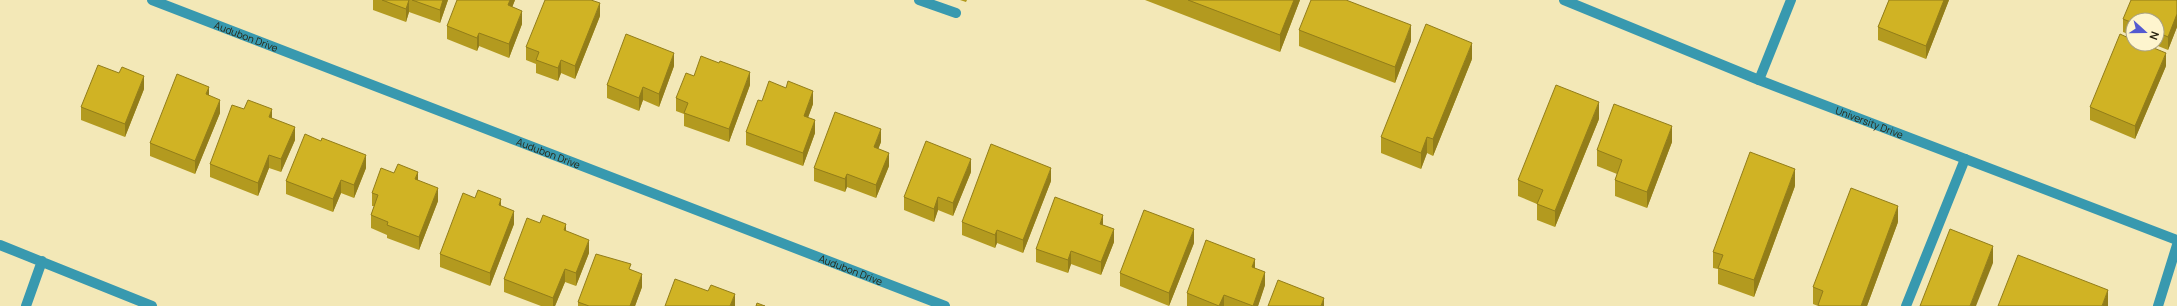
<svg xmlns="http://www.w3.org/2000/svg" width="2177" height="306" font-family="Manrope,sans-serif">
	<rect width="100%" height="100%" fill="#f3e8b7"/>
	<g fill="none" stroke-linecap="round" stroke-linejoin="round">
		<path stroke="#3899af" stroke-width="10" d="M919,0L956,13
			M0,245L152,306
			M26,306L42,261
			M1906,306L1965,159
			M2158,306L2177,245"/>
		<g stroke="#3899af" stroke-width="10">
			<path id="s1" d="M152,0L945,306"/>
			<path id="s2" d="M1564,0L1759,80L2177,240"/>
			<path d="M1759,80L1791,0"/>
		</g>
	</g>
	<path fill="#b39a1f" d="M373,0H448L440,23L409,12L406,22L373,10Z
		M515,0L512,7L522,24L509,58L479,46L477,51L447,39V26Z
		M960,0H967L966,2Z
		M1145,0H1300L1280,52Z
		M1889,0H1949L1926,59L1878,40V27Z
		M2177,0V27L2168,50L2153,44H2157V20H2133V36L2123,32V19Z
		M600,16L575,79L561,73L558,81L536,73V64L526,60V47Z
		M1299,30L1411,41L1395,83L1299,46Z
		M1472,59L1433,156L1427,153L1421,169L1381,153V137Z
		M674,66L659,107L643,100L639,111L607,98V85Z
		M2166,66L2135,139L2090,120V107Z
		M694,76L750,85L729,142L684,126V114L676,111V98Z
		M144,89L125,137L81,120V107Z
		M209,96L220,113L195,174L150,156V143Z
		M762,101L813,104L808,117L815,133L803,166L746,145V132Z
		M272,118L295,140L281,172L269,168L258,196L210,177V164Z
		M1599,119L1555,227L1537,220V204L1518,196V180Z
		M881,142L878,149L889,166L876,198L847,187L845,192L814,181V168Z
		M1672,142L1647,208L1615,196V180L1617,174L1597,166V150Z
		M366,168L354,198L341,193L333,212L286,194V181Z
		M971,172L953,216L938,210L934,222L904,210V197Z
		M394,173L418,180L438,201L419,250L387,238V235L371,228V215L374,206H372V193Z
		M1051,181L1023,253L997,243L995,248L962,235V222Z
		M1795,186L1754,297L1718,284V269L1713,268V252Z
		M475,198L501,206L514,224L490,286L440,267V254Z
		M1898,222L1867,306H1818L1813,304V287Z
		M540,223L566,231L589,253L576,286L565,282L555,306H541L504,292V279Z
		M1103,225L1114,242L1101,275L1071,264L1068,273L1036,262V249Z
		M1194,243L1169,306L1120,286V273Z
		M1255,268L1265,285L1258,306H1187V293Z
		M631,270L642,287L635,306H578V302Z"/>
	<path fill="#927d19" d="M409,0V12L406,22V9Z
		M443,0H448L440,23V10Z
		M510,0H515L508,18V5Z
		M1294,0H1300L1280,52V35Z
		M1944,0H1949L1926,59V46Z
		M600,3V16L575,79V66Z
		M522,11V24L509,58V44Z
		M2177,14V27L2168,50V37Z
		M1411,25V41L1395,83V67Z
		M479,33V46L477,51V38Z
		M1472,43V59L1433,156V139Z
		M674,53V66L659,107V94Z
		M2166,53V66L2135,139V126Z
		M561,60V73L558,81V68Z
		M750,72V85L729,142V129Z
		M144,76V89L125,137V124Z
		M209,87V100L206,94Z
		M643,87V100L639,111V98Z
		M813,91V104L804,129V116Z
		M220,100V113L195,174V161Z
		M1599,102V119L1555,227V211Z
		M272,109V122L269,117Z
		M815,120V133L803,166V153Z
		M1672,126V142L1647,208V192Z
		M295,127V140L281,172V159Z
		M881,129V142L874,160V147Z
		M1427,137V153L1421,169V153Z
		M889,153V166L876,198V185Z
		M269,155V168L258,196V183Z
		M366,155V168L354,198V185Z
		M971,159V172L953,216V203Z
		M1051,168V181L1023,253V240Z
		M1795,169V186L1754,297V280Z
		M418,172V185L415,179Z
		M847,174V187L845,192V179Z
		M341,180V193L333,212V199Z
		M438,188V201L419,250V237Z
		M938,197V210L934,222V209Z
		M501,199V212L499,205Z
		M1898,206V222L1867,306H1861Z
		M514,211V224L490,286V273Z
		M1103,215V228L1100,224Z
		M566,224V237L564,230Z
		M1114,229V242L1101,275V262Z
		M1194,229V243L1169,306V293Z
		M997,230V243L995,248V235Z
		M589,240V253L576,286V273Z
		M1993,246V263L1976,306H1970Z
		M1071,251V264L1068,273V260Z
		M1255,259V272L1252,267Z
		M565,269V282L555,306H553V298Z
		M1265,272V285L1258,306H1253Z
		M642,274V287L635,306H630Z
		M2108,290V306H2102Z
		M735,294V306H730Z
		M1224,295V306H1219Z
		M1324,298V306H1321Z"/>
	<path fill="#d0b324" stroke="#927d19" d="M382,0H409L406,9Z
		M412,0H443L440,10Z
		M457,0H510L508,5L522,11L509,44L479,33L477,38L447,26Z
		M545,0H591L600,3L575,66L561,60L558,68L536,60L539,52L526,47Z
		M1188,0H1294L1280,35Z
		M1311,0H1346L1411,25L1395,67L1299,30Z
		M1889,0H1944L1926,46L1878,27Z
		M2131,0H2177V14L2168,37L2157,32V20H2133V23L2123,19Z
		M1426,24L1472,43L1433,139L1427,137L1421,153L1381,137Z
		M626,34L674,53L659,94L643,87L639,98L607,85Z
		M2120,34L2133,40V44H2144L2166,53L2135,126L2090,107Z
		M701,56L719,63L720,61L750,72L729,129L684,113L688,103L676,98L686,73L694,76Z
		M98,65L119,73L122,67L144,76L125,124L81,107Z
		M177,74L209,87L206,94L220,100L195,161L150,143Z
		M769,81L786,88L788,81L813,91L804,116L815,120L803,153L746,132L758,100L762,101Z
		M1556,85L1599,102L1555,211L1537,204L1543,190L1518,180Z
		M248,100L272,109L269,117L295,127L281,159L269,155L258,183L210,164L232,105L244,109Z
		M1614,104L1672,126L1647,192L1615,180L1622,160L1597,150Z
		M835,112L881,129L874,147L889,153L876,185L847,174L845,179L814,168Z
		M305,134L321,141L322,138L366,155L354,185L341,180L333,199L286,181Z
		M926,141L971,159L953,203L938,197L934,209L904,197Z
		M991,144L1051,168L1023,240L997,230L995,235L962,222Z
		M1750,152L1795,169L1754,280L1718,268L1723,255L1713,252Z
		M398,164L418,172L415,179L438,188L419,237L387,225L388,222L371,215L378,195L372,193L381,168L394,173Z
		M1851,188L1898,206L1861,306H1820L1818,305L1823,291L1813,287Z
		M478,190L501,199L499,205L514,211L490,273L440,254L463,193L475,198Z
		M1055,197L1103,215L1100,224L1114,229L1101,262L1071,251L1068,260L1036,249Z
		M1144,210L1194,229L1169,293L1120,273Z
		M543,215L566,224L564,230L589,240L576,273L565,269L553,298L504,279L527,218L540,223Z
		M1950,229L1993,246L1970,306H1920Z
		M1206,240L1255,259L1252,267L1265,272L1253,306L1224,295L1219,306L1187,293Z
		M596,254L631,264L629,269L642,274L630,306H589L578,302Z
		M2018,255L2108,290L2102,306H1998Z
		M675,279L708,291L711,285L735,294L730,306H665Z
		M1278,280L1324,298L1321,306H1268Z
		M757,303L765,306H756Z"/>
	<g text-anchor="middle" stroke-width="3" stroke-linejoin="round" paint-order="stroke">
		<g font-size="10" fill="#292411" stroke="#fef5ce">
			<text dy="4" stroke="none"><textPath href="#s1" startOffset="101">Audubon Drive</textPath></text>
			<text dy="4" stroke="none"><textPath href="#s2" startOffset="329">University Drive</textPath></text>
			<text dy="4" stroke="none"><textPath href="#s1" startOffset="425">Audubon Drive</textPath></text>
			<text dy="4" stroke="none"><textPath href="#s1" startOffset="749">Audubon Drive</textPath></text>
		</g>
	</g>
	<g transform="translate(2145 32) rotate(111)"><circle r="19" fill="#fef5ce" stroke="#a9a182"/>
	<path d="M0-3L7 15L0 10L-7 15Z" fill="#545ad0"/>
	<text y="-6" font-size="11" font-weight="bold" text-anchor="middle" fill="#292411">N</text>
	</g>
</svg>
